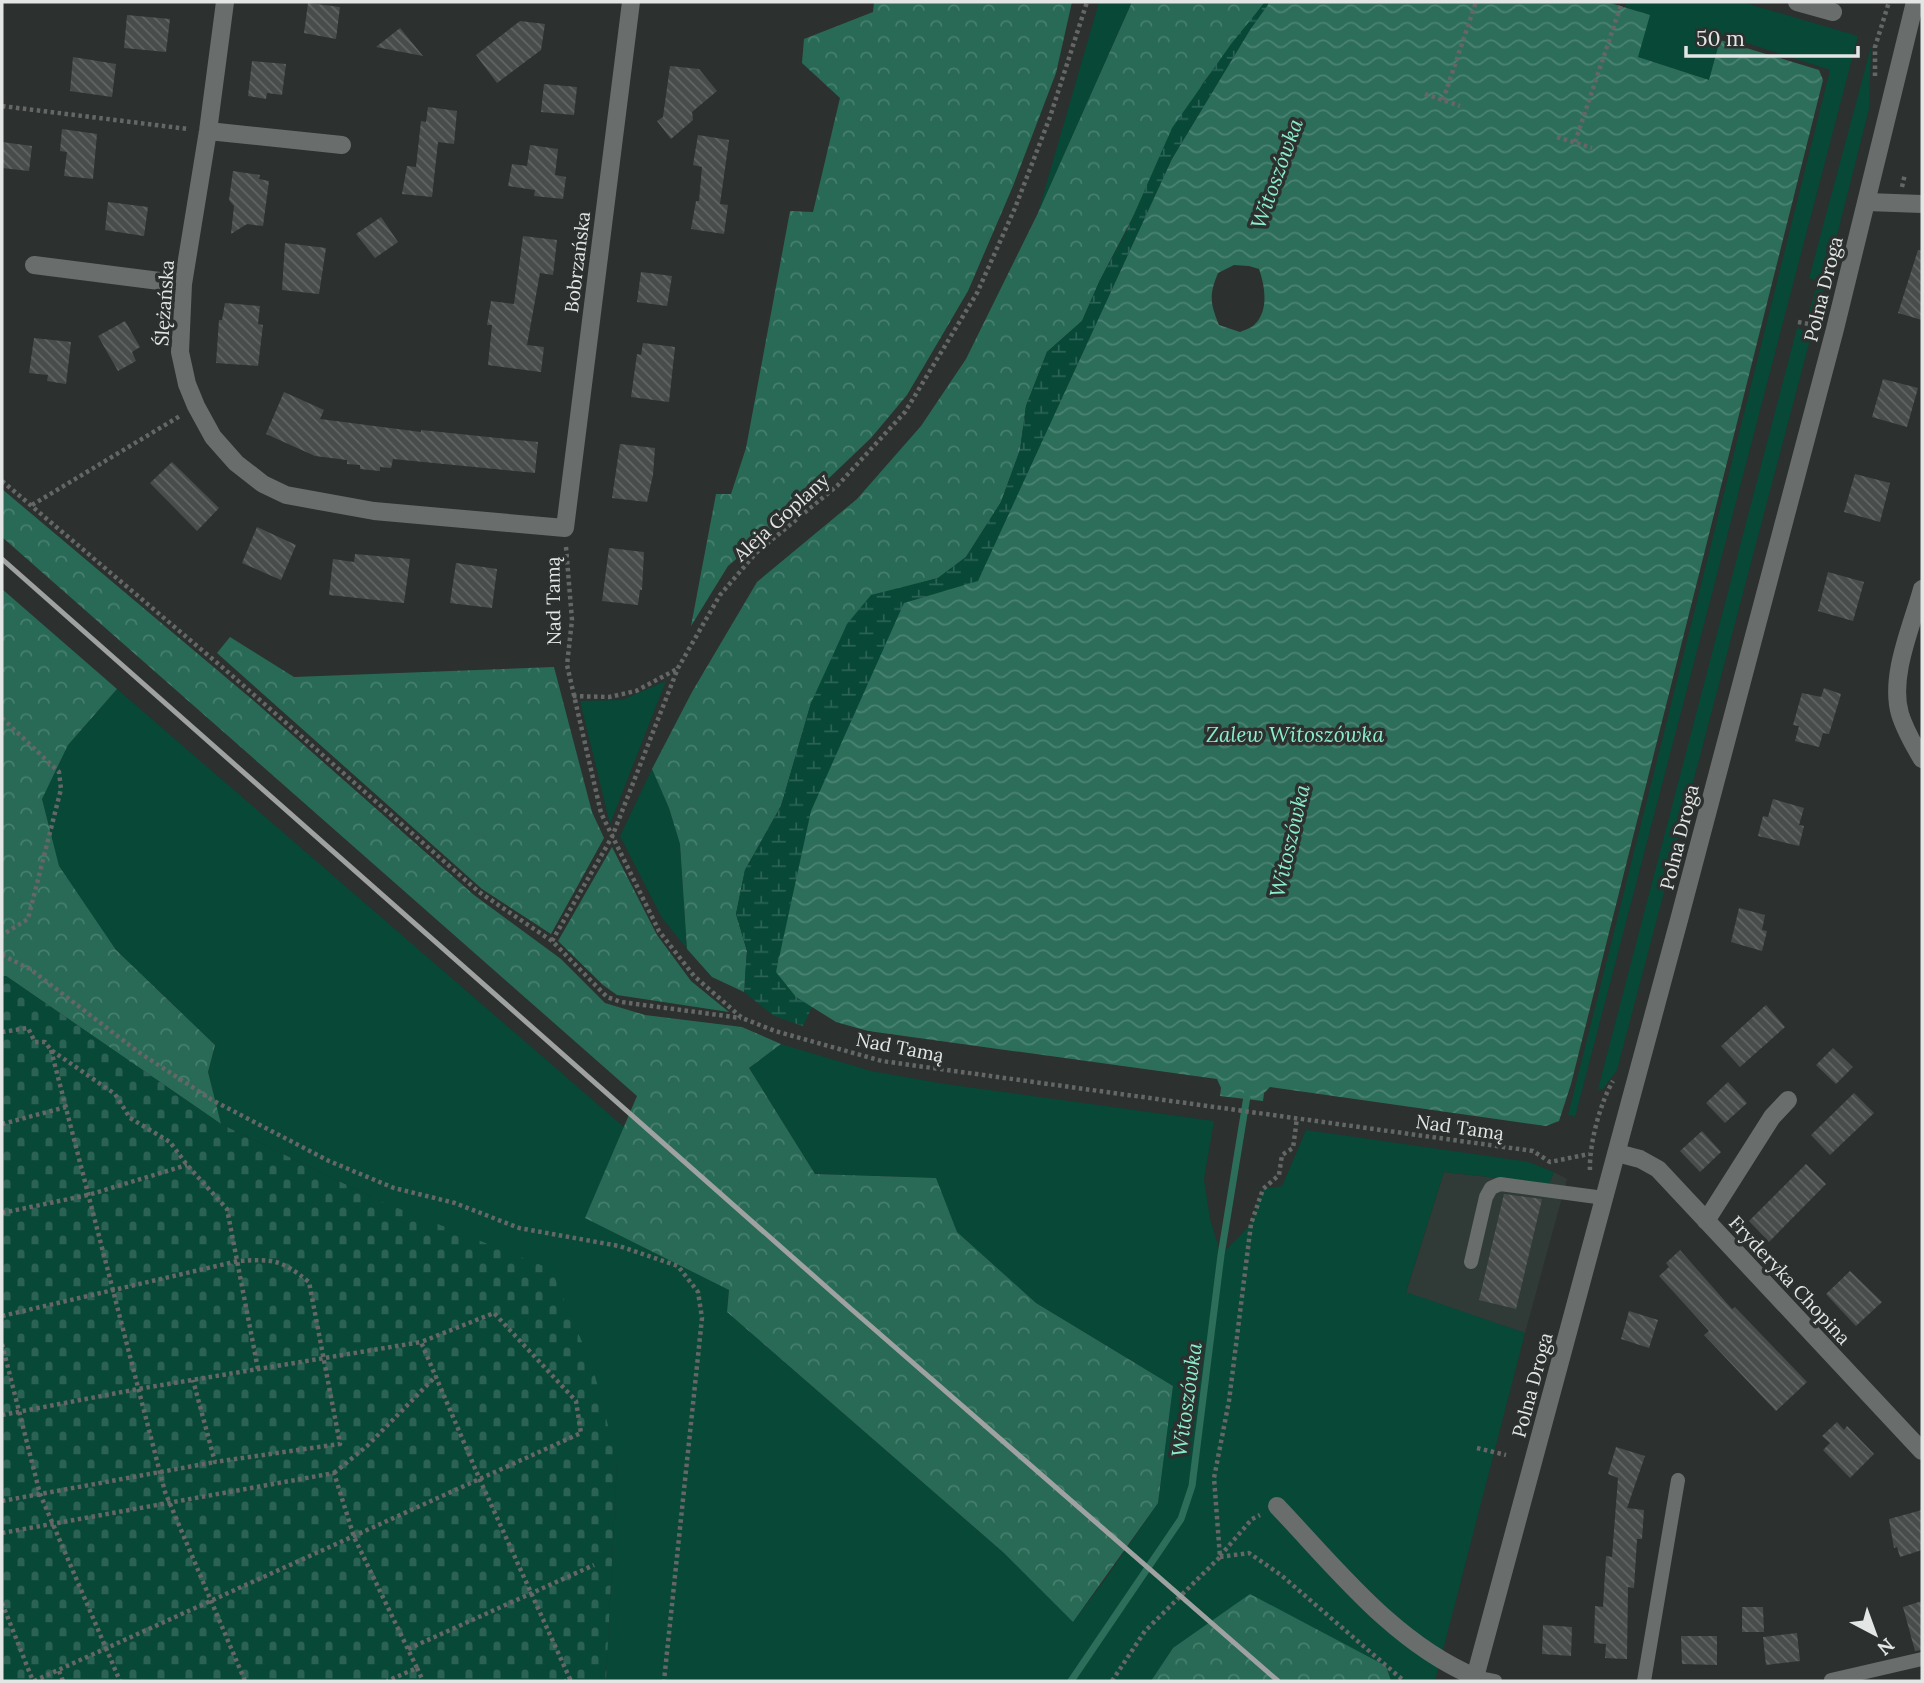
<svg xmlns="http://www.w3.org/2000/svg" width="1924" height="1683" font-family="Lora,serif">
	<defs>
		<pattern id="forest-crowns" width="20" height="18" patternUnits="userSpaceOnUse" patternTransform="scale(1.75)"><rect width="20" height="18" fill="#286a56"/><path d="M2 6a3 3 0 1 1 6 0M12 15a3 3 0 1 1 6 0" fill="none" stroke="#477f6e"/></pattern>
		<pattern id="wetland-marsh" width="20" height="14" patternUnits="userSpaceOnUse" patternTransform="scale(1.75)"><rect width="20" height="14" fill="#074837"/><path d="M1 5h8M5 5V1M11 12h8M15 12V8" fill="none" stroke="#2b6254"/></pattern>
		<pattern id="cemetery-stones" width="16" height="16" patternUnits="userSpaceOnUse" patternTransform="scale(1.75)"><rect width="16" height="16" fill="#074837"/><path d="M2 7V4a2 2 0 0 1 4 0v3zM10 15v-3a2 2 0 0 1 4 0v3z" fill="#2b6254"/></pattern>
		<pattern id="water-waves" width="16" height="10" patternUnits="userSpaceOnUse" patternTransform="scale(1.75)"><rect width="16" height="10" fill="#2d6e5a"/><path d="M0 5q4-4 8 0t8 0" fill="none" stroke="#4b8372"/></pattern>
		<pattern id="building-back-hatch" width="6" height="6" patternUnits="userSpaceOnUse" patternTransform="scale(1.75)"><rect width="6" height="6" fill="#484c4a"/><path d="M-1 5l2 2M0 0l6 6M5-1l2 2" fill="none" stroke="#626664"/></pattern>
	</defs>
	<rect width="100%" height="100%" fill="#2c302f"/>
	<path fill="#303b37" d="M1444,1172L1549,1184L1554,1172L1567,1179L1525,1333L1406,1293Z"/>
	<path fill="#074837" d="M1099,2H1132L1038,213Z
		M1627,2H1742L1858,36L1575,1117L1568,1115L1830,70L1722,35L1709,80L1637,57L1649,15L1625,7Z
		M1871,47L1869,109L1816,318L1812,317L1809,312L1818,281L1809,278Z
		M1797,328L1812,332L1617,1070L1603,1089H1598Z
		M666,681L610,824L580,701L622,700Z
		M117,689L624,1127L586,1218L729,1290L727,1312L1004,1553L1073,1622L1104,1581L1158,1503L1173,1386L1036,1303L957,1232L935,1178L815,1174L749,1068L781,1044L871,1071L945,1084L1214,1121L1204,1179L1210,1219L1221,1255L1251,1224L1263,1189L1282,1186L1306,1130L1529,1162L1554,1172L1549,1184L1444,1172L1406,1292L1525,1333L1435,1681H1391L1386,1666L1173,1648L1151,1681H606L617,1460L380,1201L221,1124L208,1072L215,1045L116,950L59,867L42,798L68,745Z
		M652,769L669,808L680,844L687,949L662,918L620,836Z"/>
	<path fill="url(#forest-crowns)" d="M874,2H1072L1056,73L1013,186L968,291L907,395L871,438L807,499L728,566L691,626L716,494H731L746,448L790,211L813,212L840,98L802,63L804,39L873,12Z
		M1132,2H1265L1203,83L1100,280L1082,321L1047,352L1026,406L1020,450L1001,502L966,557L938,578L906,587L811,703L781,806L745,870L736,914L747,951L744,992L712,977L687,949L680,844L669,808L652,769L692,692L757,582L857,499L921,426L966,359L1038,213Z
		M2,489L254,701L474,895L561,959L605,1003L645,1015L742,1027L781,1044L749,1068L815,1174L936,1178L957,1232L1036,1303L1173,1386L1158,1503L1073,1622L1004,1553L727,1312L729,1290L585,1218L637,1096L2,537Z
		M2,589L117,689L68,745L42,799L59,866L116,950L215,1045L208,1072L221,1124L6,976H2Z
		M230,637L294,677L554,667L592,812L604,838L551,934L482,889L217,653Z
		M612,847L657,935L691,981L729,1012L617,995L603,985L558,941Z
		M1250,1594L1386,1666L1391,1681H1151L1173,1648Z"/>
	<path fill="url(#wetland-marsh)" d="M1265,2H1353L1250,30L1172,159L978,582L904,603L796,997L812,1007L803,1026L774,1016L744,992L747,951L736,914L745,870L781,806L811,703L847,624L871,595L938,578L966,557L1001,502L1020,450L1026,406L1047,352L1082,321L1100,280L1128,228L1172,128L1231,44Z"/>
	<path fill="url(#cemetery-stones)" d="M2,976H6L221,1124L380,1201L551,1269L593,1368L617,1460L606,1681H4L2,1676Z"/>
	<path fill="url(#water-waves)" fill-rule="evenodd" d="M1270,2H1607L1650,15L1638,57L1709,80L1720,40L1819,70L1823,80L1571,1084L1559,1121L1546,1126L1270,1087L1264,1093L1263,1101L1220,1096L1221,1088L1217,1079L868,1031L836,1022L796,997L776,972L811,811L904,603L978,581L1172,159L1250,30ZM1234,265L1249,266L1259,269C1265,286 1269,310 1255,324C1252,328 1244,330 1240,332L1219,325C1210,303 1209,295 1218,273Z"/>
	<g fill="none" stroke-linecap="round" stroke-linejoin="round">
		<path stroke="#2d6e5a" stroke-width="7" d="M1071,1681L1181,1519L1192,1486L1221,1255L1248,1090"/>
	</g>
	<path fill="url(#building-back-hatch)" d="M308,3L340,7L336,39L304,33Z
		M127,15L170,19L166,52L124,48Z
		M520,21L545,24L541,50L497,83L476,55Z
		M400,28L423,56L376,47Z
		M73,57L116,64L112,97L70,91Z
		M252,61L286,64L282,95L267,93L266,99L248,96Z
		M670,66L699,69L717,91L692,112L693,120L671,139L657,121L663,117Z
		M544,84L577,87L574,115L541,112Z
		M428,107L457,111L454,144L438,142L432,197L402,194L407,166L416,167L421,121L426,122Z
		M62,129L97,134L93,179L64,176L67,152L60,151Z
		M698,135L729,140L720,204L728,205L724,234L691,229L696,201H699L702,167L693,165Z
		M2,142L32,146L29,171L2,168Z
		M530,145L558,149L555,175L566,177L563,199L534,196L535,190L508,186L512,164L527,166Z
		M233,171L260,175L259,179L269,181L263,226L247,224L231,234L234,206L229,200Z
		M108,202L148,207L144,236L105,230Z
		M381,217L398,242L375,258L356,234Z
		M523,236L557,240L553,275L540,273L527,345L544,347L541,372L488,365L492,325H487L491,301L514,304Z
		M285,243L326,248L319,294L282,290Z
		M1918,250L1922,251V320L1898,313Z
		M641,272L672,276L667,306L637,302Z
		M225,303L260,306L258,324L263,325L258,366L216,363L219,320H222Z
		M125,321L140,347L132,352L136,361L118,371L98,336Z
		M34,338L71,342L66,384L47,381L48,375L29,373Z
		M643,343L675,347L669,402L631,397L637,354L641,355Z
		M1883,379L1918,388L1907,427L1872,417Z
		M284,392L324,410L320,419L421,432V430L538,442L535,473L393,459L391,468L380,467V471L360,469V465L347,464V460L315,456L266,434Z
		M620,444L655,448L653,475L647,502L612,498Z
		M172,462L219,508L197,531L150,483Z
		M1855,474L1890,483L1880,522L1844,512Z
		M257,527L296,545L281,580L242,563Z
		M609,548L644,552L642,590H640L638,605L602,601Z
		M355,554L410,559L404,603L329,595L333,559L354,562Z
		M456,563L497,569L492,608L450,603Z
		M1828,572L1864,582L1853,621L1818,611Z
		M1824,688L1841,694L1829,734L1823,733L1819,747L1795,741L1799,726L1793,725L1802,693L1821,697Z
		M1773,799L1804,808L1799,825L1804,826L1799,846L1758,836L1763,816L1768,817Z
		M1739,908L1765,915L1762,930L1767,931L1762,951L1731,942Z
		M1766,1005L1785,1027L1740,1067L1721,1046Z
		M1833,1048L1853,1067L1836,1084L1816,1065Z
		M1728,1082L1747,1103L1725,1123L1706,1103Z
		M1854,1093L1874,1113L1830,1155L1811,1135Z
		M1702,1131L1721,1152L1700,1172L1680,1151Z
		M1806,1164L1826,1184L1769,1242L1749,1221Z
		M1504,1194L1542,1199L1516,1309L1479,1300Z
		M1680,1250L1732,1309L1735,1307L1807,1382L1776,1411L1704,1335L1709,1331L1659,1276L1669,1267L1666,1263Z
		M1850,1271L1882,1302L1856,1326L1826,1294Z
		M1629,1311L1658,1320L1649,1348L1621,1339Z
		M1837,1422L1844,1430L1847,1426L1874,1454L1850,1478L1823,1450L1830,1443L1822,1436Z
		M1616,1447L1645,1456L1627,1508L1644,1510L1642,1539H1637L1634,1588L1628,1587L1627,1659L1605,1658L1606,1644L1594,1643L1595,1606L1603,1607L1606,1556L1612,1557L1618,1478L1608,1474Z
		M1922,1510V1550L1900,1557L1897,1547L1894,1548L1889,1519Z
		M1922,1601V1650L1915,1651L1903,1607Z
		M1742,1607H1763L1764,1632H1742Z
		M1543,1625L1572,1627L1571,1656L1542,1654Z
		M1797,1633L1800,1661L1766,1665L1763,1637Z
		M1681,1636H1717V1665L1682,1664Z"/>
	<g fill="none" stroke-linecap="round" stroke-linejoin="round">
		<path stroke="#646766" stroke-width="4.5" stroke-dasharray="3.5 3.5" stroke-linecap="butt" d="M1875,76V47L1889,2
			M1425,94L1460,106
			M1443,100L1476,2
			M2,106L188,129
			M1557,137L1592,148
			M1575,142L1622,2
			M1902,187L1905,174
			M1798,322L1809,324
			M2,481L229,673L479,892L552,941L607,997L621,1002L741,1018
			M32,505L180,416
			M566,547L572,620L567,665L601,813L659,931L694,976L742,1018L775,1031L882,1061L1533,1151L1550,1162L1589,1154
			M573,696L609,697L636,691L677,669
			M2,718L59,772L61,789L28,919L2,935
			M552,941L612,837L678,668L720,595L756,553L838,485L905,412L977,293L1015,208L1050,117L1087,2
			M2,955L30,969L137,1051L212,1100L329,1161L394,1188L455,1203L519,1228L619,1246L678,1266L698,1292L702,1318L664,1681
			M2,1032L28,1028L35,1042H45L51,1050L115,1094L130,1118L170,1142L187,1165L227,1209L258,1369
			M51,1050L165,1492L245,1681
			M2,1124L66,1107
			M1590,1170C1589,1145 1600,1103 1613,1081
			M2,1213L88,1195L187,1165
			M2,1316L238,1261C274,1259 280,1259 309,1282L340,1444L215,1462L193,1380
			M2,1344L40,1494L120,1681
			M2,1415L138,1389L421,1342L480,1480L570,1679L565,1681
			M1477,1448L1506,1455
			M334,1473L367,1446L436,1376
			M2,1501L215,1462
			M2,1533L334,1473L354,1537L417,1668L387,1681
			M1220,1556L1252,1519L1260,1515
			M1220,1557L1249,1553L1281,1575L1404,1681
			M2,1603L33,1681
			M408,1649L594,1565
			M417,1668L423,1681
			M59,1671L63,1681
			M34,1681L581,1433L576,1401L494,1313L421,1342
			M1112,1681L1145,1631L1220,1557L1214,1478L1229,1401L1251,1224L1263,1189L1279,1175L1282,1155L1293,1148L1297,1118"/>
		<path stroke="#696e6c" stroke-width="14" d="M1471,1262L1486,1197L1491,1188L1500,1184L1604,1198
			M1475,1677L1495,1681
			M1831,1680L1922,1659
			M1644,1681L1678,1480"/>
		<path stroke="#696e6c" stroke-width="18" d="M1797,2L1833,12"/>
		<path stroke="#696e6c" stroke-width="18" d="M225,2L208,131L183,284L180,352L187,384L196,406L213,437L236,463L263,484L286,495L374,511L565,528L631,2
			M208,131L342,145
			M1867,202L1922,204
			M34,265L183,284
			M1922,589C1912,626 1889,676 1900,714C1905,730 1913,744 1922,759
			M1617,1153L1640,1159L1658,1169L1922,1451
			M1706,1221L1772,1117L1788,1100
			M1277,1506C1336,1568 1394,1643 1475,1677"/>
		<path stroke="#696e6c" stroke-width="18" d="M1474,1681L1679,920L1835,329L1915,2"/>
		<path stroke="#9fa2a1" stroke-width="5" d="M2,559L850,1308L1278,1681"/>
	</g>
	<g text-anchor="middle" stroke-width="7" stroke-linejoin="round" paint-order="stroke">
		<g font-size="19" fill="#e3e6e5" stroke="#2c302f">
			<text transform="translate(577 262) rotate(-83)" y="7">Bobrzańska</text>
			<text transform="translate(1823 289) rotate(-76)" y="7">Polna Droga</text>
			<text transform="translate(164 303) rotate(-86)" y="7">Ślężańska</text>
			<text transform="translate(781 517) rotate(-42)" y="7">Aleja Goplany</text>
			<text transform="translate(553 601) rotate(-91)" y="7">Nad Tamą</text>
			<text transform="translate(1679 837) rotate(-76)" y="7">Polna Droga</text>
			<text transform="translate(900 1047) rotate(11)" y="7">Nad Tamą</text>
			<text transform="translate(1460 1127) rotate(8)" y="7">Nad Tamą</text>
			<text transform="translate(1790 1280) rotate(47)" y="7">Fryderyka Chopina</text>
			<text transform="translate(1532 1385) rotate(-75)" y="7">Polna Droga</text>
		</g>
		<g font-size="21" font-style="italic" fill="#8ceecd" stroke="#2c302f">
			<text transform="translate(1277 174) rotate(-70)" y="7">Witoszówka</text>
			<text x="1295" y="742">Zalew Witoszówka</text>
			<text transform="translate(1290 841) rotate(-77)" y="7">Witoszówka</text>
			<text transform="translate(1187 1400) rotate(-82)" y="7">Witoszówka</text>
		</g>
	</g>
	<rect width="1924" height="1683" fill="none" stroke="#e3e6e5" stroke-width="7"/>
	<g transform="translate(1875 1634) rotate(139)" stroke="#2c302f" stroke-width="5" paint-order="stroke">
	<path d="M0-5L12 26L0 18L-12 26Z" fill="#e3e6e5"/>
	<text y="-10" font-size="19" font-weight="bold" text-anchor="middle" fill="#e3e6e5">N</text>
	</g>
	<path d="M1686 46v10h172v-10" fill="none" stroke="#e3e6e5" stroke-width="3.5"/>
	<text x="1696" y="46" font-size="21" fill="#e3e6e5" stroke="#2c302f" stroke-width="5" paint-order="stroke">50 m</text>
</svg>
